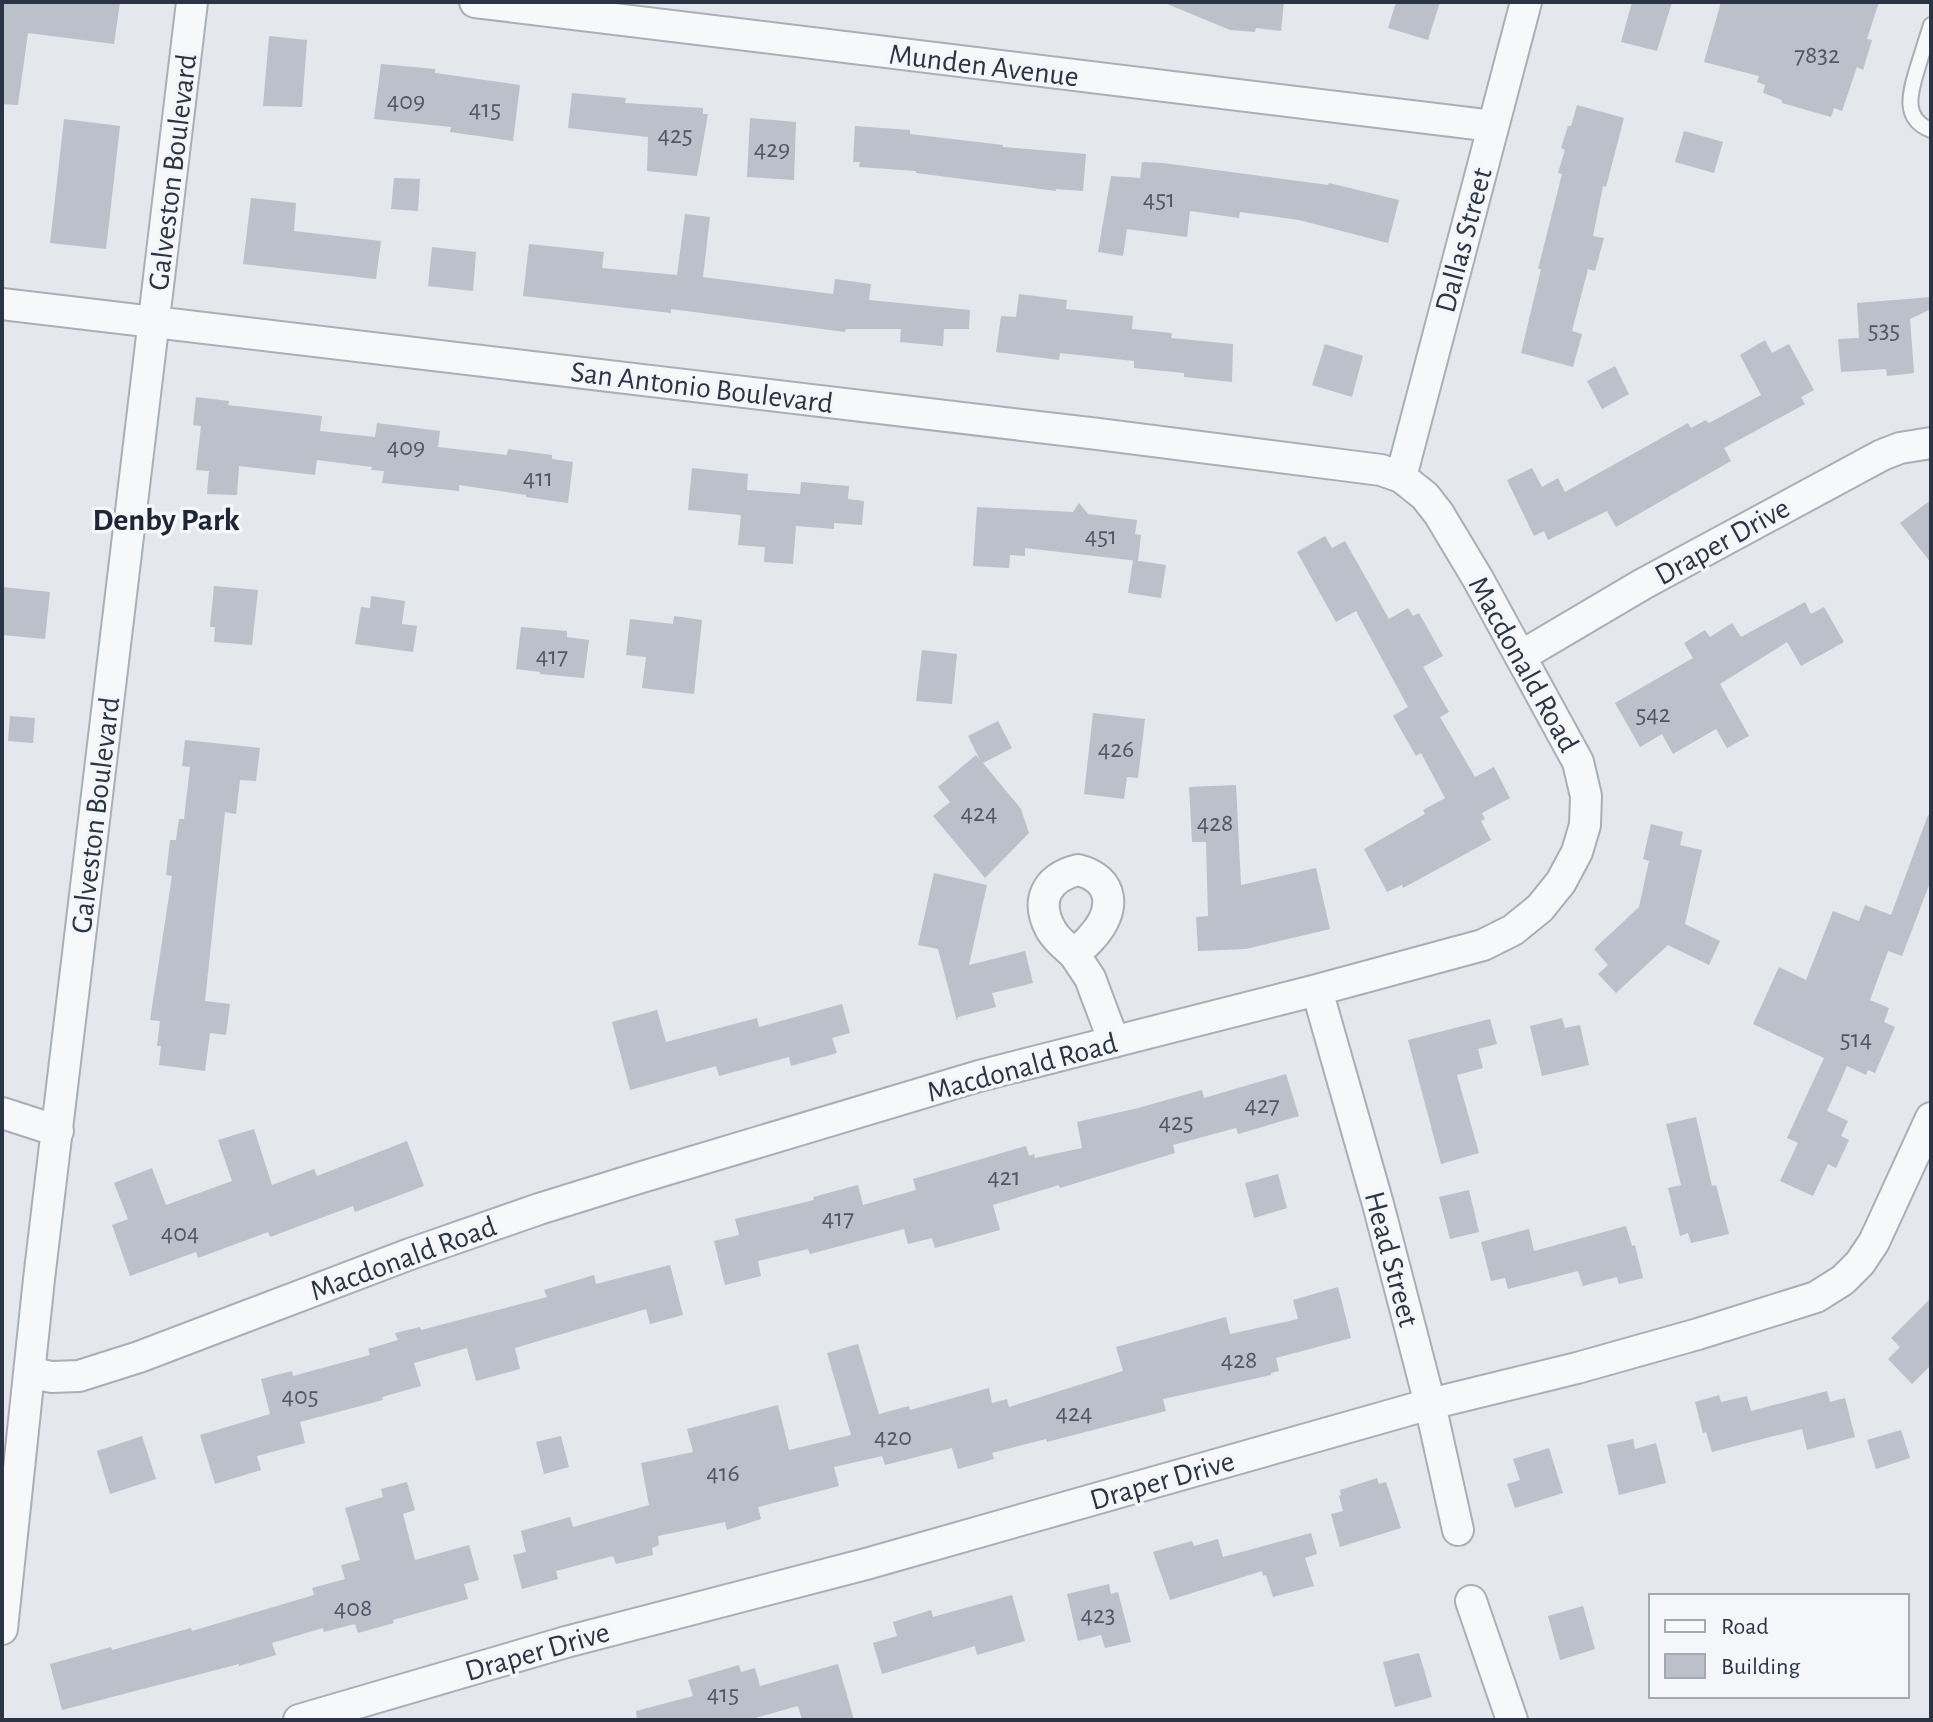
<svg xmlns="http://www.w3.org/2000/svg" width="1933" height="1722" font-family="'Alegreya Sans',sans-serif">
	<rect width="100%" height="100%" fill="#e4e7ec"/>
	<path fill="#bbc0ca" d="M2,2H120L114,44L28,33L18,105L2,104Z
		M1284,2L1281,31L1256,28L1255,32L1230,30L1165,3Z
		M1396,2H1440L1428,40L1388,28Z
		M1632,2H1672L1657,51L1621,42Z
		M1721,2H1879L1867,39L1872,40L1863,70L1857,67L1842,111L1834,108L1831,117L1782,103V100L1763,93L1765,85L1757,82L1759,76L1704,62Z
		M269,36L307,40L302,107L263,106Z
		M381,64L435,69V73L520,85L513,141L450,132L451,127L374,119Z
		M572,93L626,98L625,103L703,108V114H708L697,176L647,171L648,137L568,128Z
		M1577,105L1624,118L1606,187L1603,186L1593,236L1604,238L1595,271L1588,269L1572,331L1582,334L1573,367L1521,353L1541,269H1538L1562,174L1558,173L1565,150L1561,148L1568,126H1571Z
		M750,118L796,122L794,180L747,177Z
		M64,119L120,126L106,249L50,243Z
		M855,126L910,130V134L1003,145V147L1086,154L1083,191L1056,189V191L916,173V171L859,167L860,162H853Z
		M1684,131L1723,142L1714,173L1675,162Z
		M1142,162L1163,163L1328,185L1329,183L1399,200L1388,243L1299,220L1240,212L1239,218L1190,211L1187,237L1127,229L1123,256L1098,252L1111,176L1140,178Z
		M394,178L420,179L418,211L391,209Z
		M251,198L296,203L294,231L381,241L376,279L243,264Z
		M685,214L710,217L703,277L833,294L835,279L871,284L869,300L970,310L969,329H944L943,346L900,342L901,329H846L845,332L671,309V313L523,296L529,244L604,252L602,268L677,275Z
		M432,247L476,252L473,291L428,286Z
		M1019,294L1067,300L1066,309L1133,316L1132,329L1172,333L1171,338L1233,344L1232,382L1184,377V373L1134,368V361L1060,353L1059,360L996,352L1001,316L1016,317Z
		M1931,297V309L1910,319L1914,373L1887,376L1886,369L1841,372L1838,339L1859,338L1857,303Z
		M1765,340L1772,353L1789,344L1814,390L1801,397L1805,404L1724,448L1731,461L1616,527L1607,511L1548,540L1544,531L1534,536L1507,480L1532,468L1542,487L1558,478L1565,492L1688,423L1691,428L1706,420L1709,423L1761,395L1740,355Z
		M1325,344L1363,356L1352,397L1312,385Z
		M1615,366L1629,394L1602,409L1587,381Z
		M196,397L229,401L228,405L322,416L320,431L375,437L377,423L440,431L438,447L507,455L508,449L552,455V459L573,462L568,503L526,497V495L459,485V491L382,483L384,471L371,470L372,467L317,460L315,475L239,466L237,495L207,494L209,471L196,470L201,426L193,425Z
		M692,468L748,474L747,490L800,494L801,482L849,486L848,499L864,501L862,525L834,523V529L796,526L793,564L764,562L765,547L738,545L741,515L688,510Z
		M1931,500V563L1900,523Z
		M1079,503L1088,514L1137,520L1135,534L1141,535L1138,561L1025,548V556L1010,555L1009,568L973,566L977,507L1073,512Z
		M1325,536L1332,548L1345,541L1389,619L1408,608L1413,616L1419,613L1443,656L1423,667L1449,712L1440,717L1475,777L1494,767L1510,798L1482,813L1485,819L1481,821L1491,840L1403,888L1402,885L1387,892L1364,849L1425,814L1423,810L1445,798L1421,753L1416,756L1393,716L1408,707L1356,611L1336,622L1297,552Z
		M1133,560L1166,565L1161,598L1128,593Z
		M214,586L258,590L252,645L214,642L215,627H210Z
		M2,587L50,592L45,639L2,635Z
		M371,596L405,601L402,624L417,626L413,652L355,644L361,607L370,608Z
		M1805,602L1811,614L1824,607L1844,642L1801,666L1787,642L1720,684L1749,736L1727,748L1716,729L1673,754L1662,734L1640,747L1615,703L1693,658L1684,643L1705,630L1710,637L1732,623L1741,637Z
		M674,616L702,620L694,694L642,688L646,657L626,655L630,619L673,624Z
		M521,627L567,631V637L589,640L584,678L540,674V672L516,669Z
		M922,650L957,654L952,704L916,701Z
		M1093,713L1145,719L1138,778L1127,777L1124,799L1084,794Z
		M10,716L35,718L33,743L8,741Z
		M998,721L1012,748L983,763L1021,809L1029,833L985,878L933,816L950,802L938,787L976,755L980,760L968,736Z
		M185,740L260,748L256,781L240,780L236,814L225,812L205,1001L230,1004L226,1035L210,1033L205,1071L159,1065L161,1046H157L160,1021L150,1020L172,876L166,875L170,840H176L179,819H184L190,767L182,766Z
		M1236,785L1241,885L1316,868L1330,929L1246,949L1198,951L1196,917L1208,916L1206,842H1192L1189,787Z
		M1928,815H1931V880L1902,956L1888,951L1870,1000L1889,1008L1884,1022L1895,1027L1875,1073L1868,1070L1866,1075L1847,1066L1827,1111L1848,1121L1841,1136L1849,1140L1836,1168L1828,1164L1813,1196L1780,1181L1798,1143L1787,1138L1824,1058L1753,1024L1779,967L1806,980L1833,911L1859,921L1865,905L1891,915Z
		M1651,824L1683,832L1680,845L1702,850L1685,924L1720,941L1709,965L1668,945L1616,993L1598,974L1608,965L1594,949L1639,907L1649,861L1643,859Z
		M934,873L987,885L969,965L1025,951L1033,983L992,993L996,1007L958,1017L957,1021L938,949L918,945Z
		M842,1004L850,1033L832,1038L837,1053L791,1066L789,1057L719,1076L716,1066L630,1090L612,1022L657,1010L666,1042L757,1018L759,1027Z
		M1562,1018L1565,1028L1580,1025L1589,1065L1542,1076L1530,1026Z
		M1490,1019L1497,1044L1478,1049L1483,1068L1457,1075L1479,1153L1441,1164L1408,1040Z
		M1286,1074L1299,1116L1238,1134L1236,1128L1173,1145L1175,1153L1060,1188L1059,1185L993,1205L1000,1230L935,1248L932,1238L908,1244L904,1229L810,1254L808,1249L758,1261L761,1276L725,1285L714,1241L739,1235L735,1219L814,1200L813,1197L858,1185L863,1205L916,1190L913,1179L1026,1146L1029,1156L1034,1154L1035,1158L1082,1148L1077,1122L1138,1108L1202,1090L1204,1098Z
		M1696,1117L1712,1186L1716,1185L1729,1234L1691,1243L1688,1233L1680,1236L1668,1188L1681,1185L1666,1124Z
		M254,1129L272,1185L314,1169L317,1176L407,1141L424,1186L355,1212L353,1206L270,1237L268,1232L198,1258L196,1252L130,1276L112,1225L128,1219L114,1183L152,1168L166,1205L232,1181L218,1140Z
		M1278,1174L1287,1208L1254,1218L1245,1183Z
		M1469,1190L1479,1232L1450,1239L1439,1197Z
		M1626,1226L1632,1246L1635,1245L1643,1278L1619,1284L1617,1277L1583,1286L1578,1271L1508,1289L1505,1278L1491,1281L1481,1242L1529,1229L1534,1251Z
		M670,1265L683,1315L650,1324L646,1309L515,1348L520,1369L476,1381L467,1348L414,1363L421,1386L382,1397L383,1400L300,1422L305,1443L257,1456L261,1470L215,1484L200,1435L270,1414L261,1379L292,1371L293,1376L370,1355L368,1349L398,1340L395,1333L420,1327L421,1330L547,1297L544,1290L594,1275L596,1284Z
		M1338,1287L1351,1338L1276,1358L1279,1371L1271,1373V1375L1163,1399L1166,1411L1047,1442L1046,1439L992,1453L994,1459L958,1469L952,1448L885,1465L882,1456L834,1467L839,1486L758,1507L761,1519L727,1530L725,1522L658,1536L659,1545L652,1548L653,1555L616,1564L613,1556L556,1571L558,1579L522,1589L513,1555L526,1552L521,1531L570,1517L573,1527L649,1505L641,1463L693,1452L687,1429L778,1405L789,1450L851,1435L827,1353L858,1344L879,1414L909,1406L910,1410L989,1388L992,1403L1007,1399L1009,1407L1123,1371L1116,1347L1226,1317L1230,1334L1298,1319L1293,1300Z
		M1931,1298V1365L1912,1384L1888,1359L1900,1347L1891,1338Z
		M1827,1391L1830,1402L1845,1398L1855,1437L1807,1450L1802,1429L1712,1452L1706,1432L1703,1433L1695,1402L1719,1395L1721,1402L1747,1396L1751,1411Z
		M1901,1430L1910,1458L1876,1469L1867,1440Z
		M142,1436L156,1479L110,1494L97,1451Z
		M561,1436L569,1467L544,1474L536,1442Z
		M1633,1439L1635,1449L1656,1443L1666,1483L1619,1495L1607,1445Z
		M1549,1448L1563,1493L1515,1508L1507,1484L1520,1480L1513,1459Z
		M1377,1478L1379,1484L1386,1482L1401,1528L1340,1547L1331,1514L1343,1511L1339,1496L1341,1495L1340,1490Z
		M407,1482L415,1510L403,1514L415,1560L469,1545L479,1580L464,1584L468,1599L393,1620L394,1623L358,1633L355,1624L324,1632L323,1628L272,1643L276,1655L239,1666V1664L62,1710L50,1664L111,1647L112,1650L191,1628L192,1631L314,1595L312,1588L345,1579L341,1565L360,1560L345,1508L383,1497L381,1489Z
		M1311,1533L1317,1554L1305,1558L1314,1586L1273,1597L1266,1575L1263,1576L1262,1571L1170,1600L1153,1552L1192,1541L1194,1546L1218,1539L1223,1557Z
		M1109,1584L1111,1594L1118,1592L1131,1642L1105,1648L1101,1635L1078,1641L1067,1594Z
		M1012,1595L1025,1641L977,1655L975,1646L882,1674L873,1643L897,1636L893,1622L931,1610L933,1617Z
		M1583,1606L1595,1649L1560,1660L1548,1616Z
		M1419,1653L1432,1697L1395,1707L1383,1662Z
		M838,1664L854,1720H802L798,1706L748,1720H637L636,1711L693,1696L688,1680L739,1665L741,1672L755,1668L760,1686Z"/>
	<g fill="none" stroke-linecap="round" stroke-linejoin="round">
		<defs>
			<path id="service" d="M1931,25C1927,38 1923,50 1919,63C1912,87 1899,118 1931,130"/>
			<path id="minor" d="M475,2L1493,126
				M2,304L1098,434L1381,470L1401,477L1425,496L1439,514L1478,579L1578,762L1586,796L1585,825L1577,852L1561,882L1540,908L1513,930L1483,945L1317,990L979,1076L642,1177L539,1209L410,1254L139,1357L79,1376L51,1377L30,1372
				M1401,477L1526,2
				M1521,656L1643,584L1882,455L1900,448L1931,443
				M1078,870C1115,879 1116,911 1092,937C1087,943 1080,949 1074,954C1066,947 1056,939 1051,930C1035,901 1046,878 1078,870Z
				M1074,954L1090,978L1114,1042
				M1317,990L1378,1204L1430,1404L1458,1530
				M2,1113L58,1131
				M1471,1601L1512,1720
				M2,1629L39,1279L192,2
				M299,1720L566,1642L866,1564L1430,1404L1577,1368L1698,1334L1816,1297L1843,1280L1860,1263L1874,1242L1931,1118"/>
		</defs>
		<use href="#service" stroke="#a9aeb7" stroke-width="18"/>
		<use href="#minor" stroke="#a9aeb7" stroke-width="34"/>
		<use href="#service" stroke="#f7f8fa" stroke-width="14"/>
		<use href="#minor" stroke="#f7f8fa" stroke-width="30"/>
	</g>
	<g text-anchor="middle" stroke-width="7" stroke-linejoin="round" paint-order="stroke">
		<g font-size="26" fill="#4f5766">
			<text x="1817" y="63">7832</text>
			<text x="406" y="109">409</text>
			<text x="485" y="117">415</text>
			<text x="675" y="143">425</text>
			<text x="772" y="157">429</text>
			<text x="1159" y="207">451</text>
			<text x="1884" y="338">535</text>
			<text x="406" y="455">409</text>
			<text x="538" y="486">411</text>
			<text x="1101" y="544">451</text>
			<text x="552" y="664">417</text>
			<text x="1653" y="722">542</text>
			<text x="1116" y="757">426</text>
			<text x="979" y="821">424</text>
			<text x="1215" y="831">428</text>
			<text x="1856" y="1047">514</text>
			<text x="1262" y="1113">427</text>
			<text x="1176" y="1130">425</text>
			<text x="1004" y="1185">421</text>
			<text x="838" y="1226">417</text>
			<text x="180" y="1241">404</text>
			<text x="1239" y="1368">428</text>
			<text x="300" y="1404">405</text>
			<text x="1074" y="1421">424</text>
			<text x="893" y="1445">420</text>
			<text x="723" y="1481">416</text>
			<text x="353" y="1616">408</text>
			<text x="1098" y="1623">423</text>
			<text x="723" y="1702">415</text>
		</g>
		<g font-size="30" fill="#2b3445" stroke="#f4f6f9">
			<text transform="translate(984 65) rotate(7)" y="10">Munden Avenue</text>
			<text transform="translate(172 172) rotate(-83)" y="10">Galveston Boulevard</text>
			<text transform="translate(1463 240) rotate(-75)" y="10">Dallas Street</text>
			<text transform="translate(702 387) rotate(7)" y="10">San Antonio Boulevard</text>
			<text transform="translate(1722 541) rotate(-29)" y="10">Draper Drive</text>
			<text transform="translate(1524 664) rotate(61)" y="10">Macdonald Road</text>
			<text transform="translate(95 815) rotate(-83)" y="10">Galveston Boulevard</text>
			<text transform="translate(1022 1067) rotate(-15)" y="10">Macdonald Road</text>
			<text transform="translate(403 1258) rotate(-20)" y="10">Macdonald Road</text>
			<text transform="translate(1392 1259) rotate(75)" y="10">Head Street</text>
			<text transform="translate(1162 1480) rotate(-16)" y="10">Draper Drive</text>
			<text transform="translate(537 1651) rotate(-16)" y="10">Draper Drive</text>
		</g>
		<g font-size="32" font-weight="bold" fill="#1d2536" stroke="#f4f6f9">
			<text x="166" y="530">Denby Park</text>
		</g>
	</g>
	<rect width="1933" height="1722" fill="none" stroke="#2b3445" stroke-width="8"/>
	<rect x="1649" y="1594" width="260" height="104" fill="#f4f6f9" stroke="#a4a8b1" stroke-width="2"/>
	<rect x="1665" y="1620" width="40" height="12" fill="#f7f8fa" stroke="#a4a8b1" stroke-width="2"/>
	<text x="1721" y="1634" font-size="24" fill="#2b3445">Road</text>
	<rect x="1665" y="1654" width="40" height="24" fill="#bbc0ca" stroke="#a4a8b1" stroke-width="2"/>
	<text x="1721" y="1674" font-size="24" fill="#2b3445">Building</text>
</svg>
